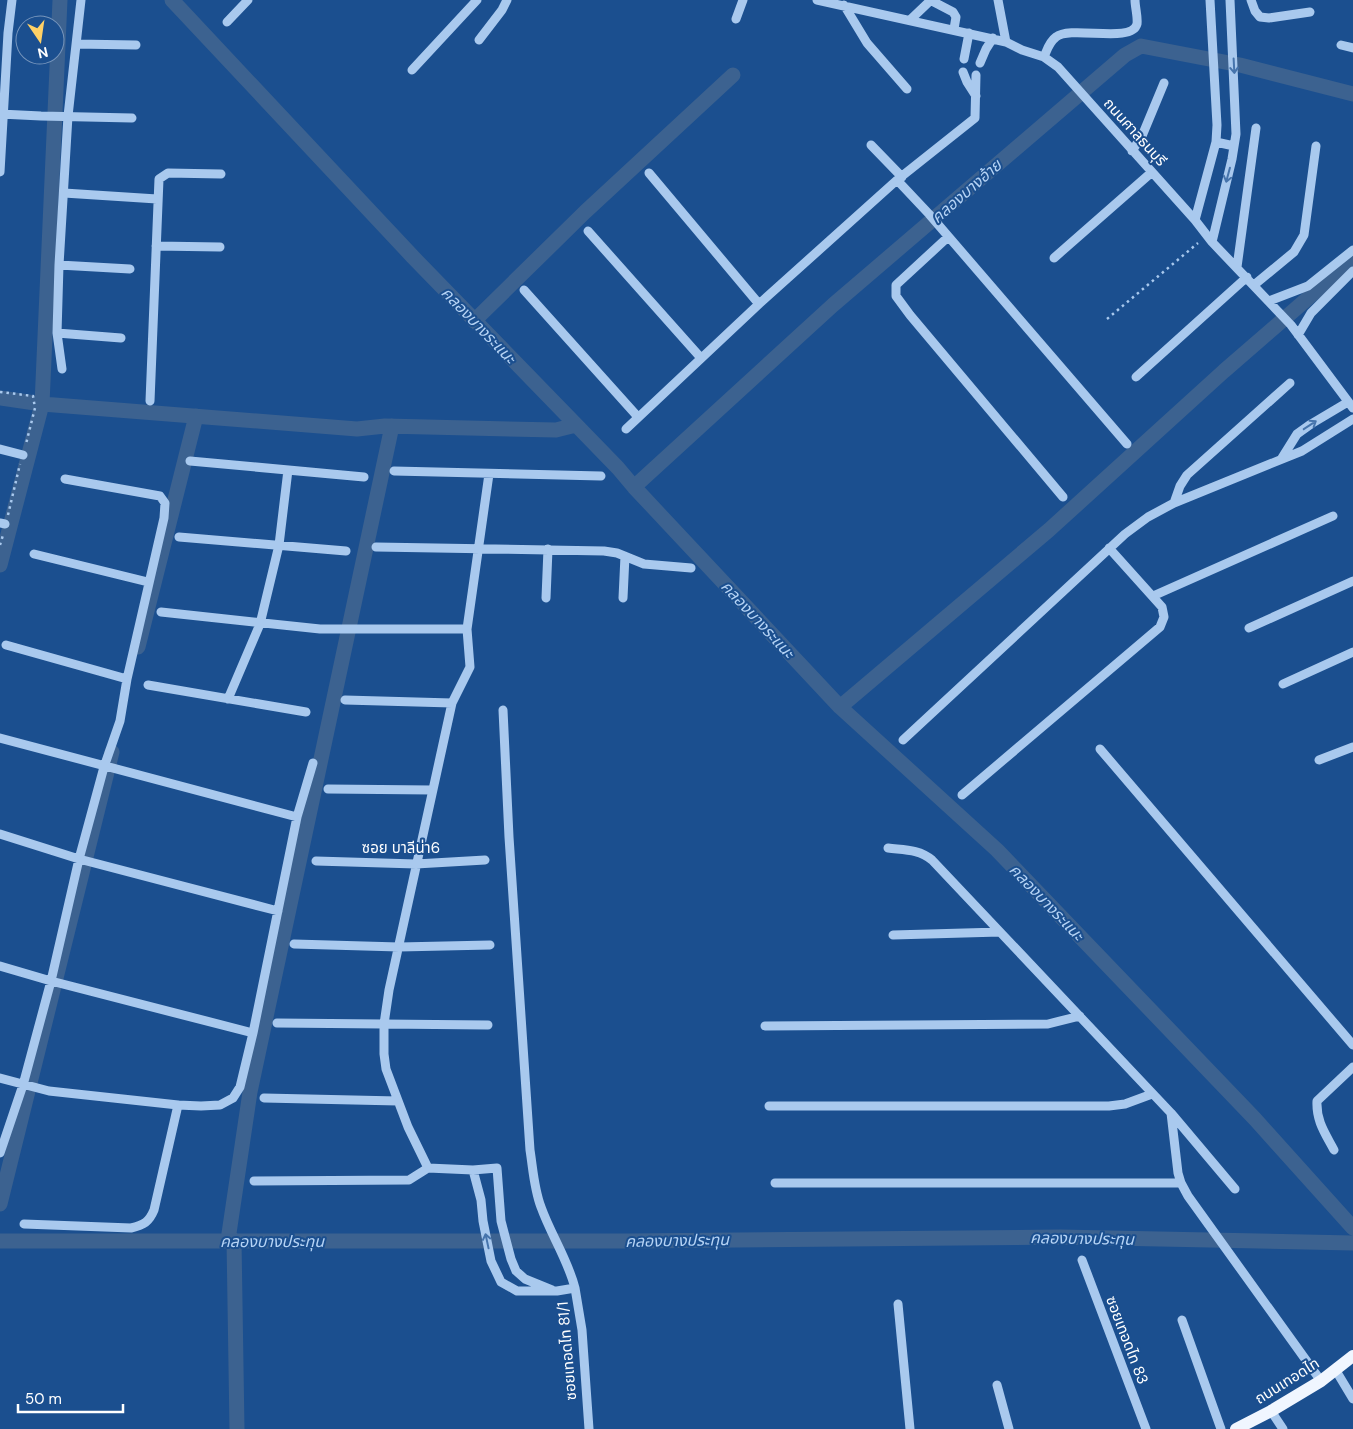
<svg xmlns="http://www.w3.org/2000/svg" width="1353" height="1429" font-family="'DM Sans','Noto Sans Thai',sans-serif">
	<rect width="100%" height="100%" fill="#1b4f8f"/>
	<g fill="none" stroke-linecap="round" stroke-linejoin="round">
		<path stroke="#3c6290" stroke-width="15" d="M172,0L412,256L618,468L634,487L840,707L997,850L1255,1119L1353,1228
			M474,321L585,212L733,75
			M0,398L42,404L357,429L385,426L556,430L576,425
			M634,487L833,305L1125,55L1141,46L1240,65L1353,94
			M0,565L42,404L60,0
			M138,647L196,416
			M840,707L1049,530L1224,371L1353,259
			M0,1204L112,752
			M228,1240L250,1092L392,426
			M234,1240L237,1429
			M0,1241H631L1060,1237L1353,1243"/>
		<path stroke="#a9c9ee" stroke-width="2.5" stroke-dasharray="2.5 4" stroke-linecap="butt" d="M1107,319L1198,243
			M0,392L33,396L35,408L26,444
			M8,515L20,464
			M0,545L3,535"/>
		<path stroke="#a9c9ee" stroke-width="9" d="M817,0L1006,42L1022,50L1044,57L1058,67L1195,220L1212,242L1291,325L1353,408
			M930,0L953,12L956,17L954,29
			M998,0L1006,42
			M1251,0L1255,11L1260,17L1269,18L1310,12
			M844,5L867,43L907,89
			M736,19L743,0
			M910,20L931,0
			M227,22L248,0
			M479,40L502,10L507,0
			M76,44L136,45
			M1341,45L1353,48
			M1044,57C1047,50 1049,42 1056,37C1071,25 1132,44 1137,24C1138,17 1135,7 1135,0
			M964,59L969,33
			M980,63L986,49L993,38
			M412,70L477,0
			M963,72L967,82L976,96
			M0,114L41,116L132,118
			M1216,142L1234,146
			M871,145L902,177
			M1132,151L1142,136L1164,83
			M0,172L8,33L12,0
			M649,173L759,304
			M897,180L929,214L1127,444
			M64,193L157,199
			M1195,220L1216,142L1217,125L1210,0
			M588,231L701,358
			M948,237L896,285V296L910,315L1063,497
			M1212,242L1232,159L1236,134L1230,0
			M156,246L220,247
			M1054,258L1152,172
			M59,265L130,269
			M1237,267L1256,128
			M1254,285L1294,252L1304,235L1316,146
			M524,290L638,417
			M1269,301L1308,286L1353,250
			M57,333L121,338
			M1298,335L1311,313L1353,271
			M62,369L57,333L59,265L68,116L81,0
			M1136,377L1247,277
			M150,401L159,179L168,173L221,174
			M626,429L759,304L897,180L975,118L976,75
			M0,449L23,455
			M1282,458L1297,434L1311,424L1348,402
			M190,461L364,477
			M394,471L601,476
			M1174,503L1180,486L1187,475L1290,383
			M0,523L5,524
			M179,537L346,551
			M376,547L604,551L617,553L644,564L691,568
			M34,554L148,582
			M1153,596L1333,516
			M546,598L548,549
			M623,598L625,556
			M161,612L320,629H467
			M1249,628L1353,581
			M6,645L127,679
			M1283,684L1353,652
			M148,685L306,712
			M228,699L260,624L279,545L288,470
			M345,700L452,703
			M503,710L509,837L530,1150C533,1169 534,1189 541,1207C551,1235 568,1260 575,1288
			M0,738L297,817
			M903,740L1125,534L1148,517L1174,503L1302,451L1353,419
			M1100,749L1353,1045
			M1319,760L1353,747
			M328,789L432,790
			M962,795L1160,627L1164,617L1162,607L1109,548
			M0,834L79,859L278,911
			M888,848C904,850 919,849 932,860L1171,1113L1178,1173L1181,1183L1188,1196L1321,1381
			M316,861L416,864L485,860
			M893,935L1000,932
			M294,944L399,947L490,945
			M0,966L51,981L253,1033
			M277,1023L488,1025
			M765,1026L1048,1024L1080,1016
			M0,1078L49,1091L178,1105L201,1106L220,1105L233,1098L240,1087L253,1033L297,817L313,763
			M264,1098L398,1101
			M769,1106H1109L1125,1104L1152,1094
			M1171,1113L1235,1189
			M1334,1150C1325,1133 1316,1121 1317,1101L1353,1067
			M0,1153L23,1085L51,981L79,859L104,767L120,721L127,679L164,518L165,503L160,496L65,479
			M428,1168L408,1127L386,1069L384,1054V1024L389,990L452,703L470,667L467,629L489,474
			M428,1168L473,1170L497,1168L501,1221L511,1259L516,1271L525,1279L552,1290
			M473,1170L481,1200L483,1221L491,1261L501,1282L517,1291H557L575,1288L582,1330L589,1429
			M254,1181L409,1180L428,1168
			M775,1183H1181
			M24,1224L131,1228C144,1225 149,1222 154,1210L178,1105
			M1082,1260L1146,1429
			M898,1304L910,1429
			M1182,1320L1221,1429
			M1335,1369L1353,1399
			M997,1385L1009,1429
			M1271,1411L1283,1429"/>
		<path stroke="#f0f6ff" stroke-width="12" d="M1236,1429L1271,1411L1321,1381L1353,1356"/>
	</g>
	<defs><path id="oneway-shaft" d="M-6 0H5M1.5-3L5.5 0L1.5 3" fill="none" stroke-width="1.6" stroke-linecap="round" stroke-linejoin="round" transform="scale(1.25)"/></defs>
	<g stroke="#4674ac">
		<use href="#oneway-shaft" transform="translate(1234 66) rotate(87)"/>
		<use href="#oneway-shaft" transform="translate(1228 175) rotate(105)"/>
		<use href="#oneway-shaft" transform="translate(1310 425) rotate(-33)"/>
		<use href="#oneway-shaft" transform="translate(487 1241) rotate(-102)"/>
	</g>
	<g text-anchor="middle" stroke-width="4" stroke-linejoin="round" paint-order="stroke">
		<g font-size="15" fill="#fff" stroke="#1b4f8f">
			<text transform="translate(1135 132) rotate(48)" y="5">ถนนศาลธนบุรี</text>
			<text x="401" y="853">ซอย บาลีน่า6</text>
			<text transform="translate(1127 1340) rotate(69)" y="5">ซอยเทอดไท 83</text>
			<text transform="translate(567 1351) rotate(-95)" y="5">ซอยเทอดไท 81/1</text>
			<text transform="translate(1287 1381) rotate(-32)" y="5">ถนนเทอดไท</text>
		</g>
		<g font-size="16" font-style="italic" fill="#b5d3f5" stroke="#1b4f8f">
			<text transform="translate(966 191) rotate(-41)" y="6">คลองบางอ้าย</text>
			<text transform="translate(479 325) rotate(46)" y="6">คลองบางระแนะ</text>
			<text transform="translate(758 619) rotate(47)" y="6">คลองบางระแนะ</text>
			<text transform="translate(1047 902) rotate(46)" y="6">คลองบางระแนะ</text>
			<text transform="translate(1082 1238) rotate(1)" y="6">คลองบางประทุน</text>
			<text transform="translate(677 1240) rotate(-1)" y="6">คลองบางประทุน</text>
			<text x="272" y="1247">คลองบางประทุน</text>
		</g>
	</g>
	<g transform="translate(40 40) rotate(167)"><circle r="24" fill="#1b4f8f" stroke="#7695bc"/>
	<path d="M0-4L9 19L0 12L-9 19Z" fill="#ffd166"/>
	<text y="-8" font-size="14" font-weight="bold" text-anchor="middle" fill="#ffffff">N</text>
	</g>
	<path d="M18 1404v8h105v-8" fill="none" stroke="#ffffff" stroke-width="2.5"/>
	<text x="25" y="1404" font-size="15" fill="#ffffff" stroke="#1b4f8f" stroke-width="4" paint-order="stroke">50 m</text>
</svg>
